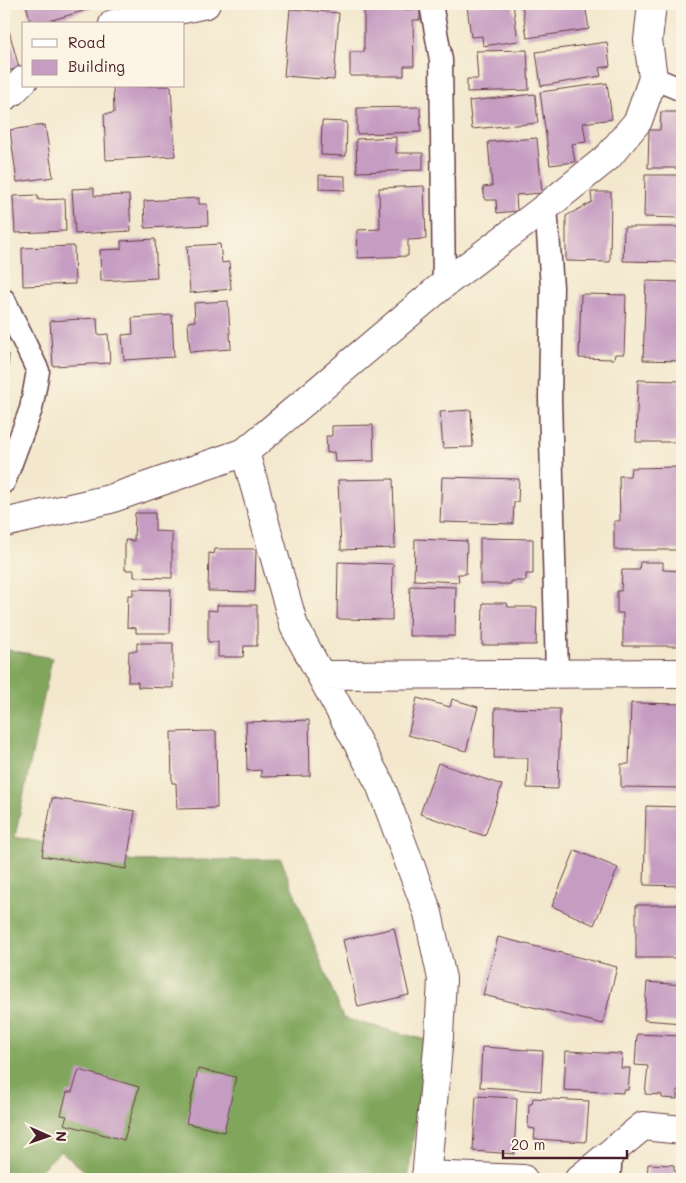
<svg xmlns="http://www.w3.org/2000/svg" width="686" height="1183" font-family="Mali,sans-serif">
	<rect width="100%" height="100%" fill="#fcf5e5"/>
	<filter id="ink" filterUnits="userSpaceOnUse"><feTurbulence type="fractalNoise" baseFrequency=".02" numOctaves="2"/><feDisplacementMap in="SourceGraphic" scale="10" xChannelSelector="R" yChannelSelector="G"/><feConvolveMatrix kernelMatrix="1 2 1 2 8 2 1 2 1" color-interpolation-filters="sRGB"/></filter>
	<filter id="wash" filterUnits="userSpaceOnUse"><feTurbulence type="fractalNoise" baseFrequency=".0096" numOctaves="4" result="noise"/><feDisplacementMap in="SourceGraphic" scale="20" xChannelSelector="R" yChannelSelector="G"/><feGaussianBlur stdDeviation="1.12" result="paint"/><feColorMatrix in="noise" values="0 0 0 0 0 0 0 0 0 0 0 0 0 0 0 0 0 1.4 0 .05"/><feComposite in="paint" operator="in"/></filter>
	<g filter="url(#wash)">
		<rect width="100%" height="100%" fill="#f3e8cd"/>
		<path fill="#80a65c" stroke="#656244" d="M4,649L52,658L15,837L131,861L281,859L343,1018L426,1040L408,1179H94L61,1151L31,1179H4Z"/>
		<g id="blocks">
			<path fill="#c69dc2" d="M26,4H89L90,9L38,24H31Z
				M482,4H513L518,41L483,46L482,36L471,37L467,6Z
				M522,4H585L589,29L527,38Z
				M290,9L339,13L334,80L284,76Z
				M420,9V20H413L414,66H404V76H350V52H364V10Z
				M4,12L19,68L4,72Z
				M607,42L610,66L599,68L601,76L541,86L536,52Z
				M527,50L529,90L467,92V79H478L476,51Z
				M607,83L612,119L583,123L586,142L572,144L575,162L550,165L540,92Z
				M113,86H171L175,156L106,160L104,114L114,113Z
				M535,94L538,123L472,129L469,101Z
				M420,107L421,132L357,134V108Z
				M661,112H682V168H648L649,130H660Z
				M322,121L347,122L346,156L321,155Z
				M45,125L53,177L17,182L10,130Z
				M396,137V153H423V170L357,172L356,139Z
				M537,138L542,193L516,195L517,211L497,213L496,200H485L483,187L492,186L488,142Z
				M319,175L345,176V190L319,189Z
				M645,175H682V218L644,217Z
				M424,186L426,239L408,240V256L358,258L357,230L380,229L379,188Z
				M94,188V196L129,195L131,231L75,234L72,189Z
				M591,192H611L610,262L566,261V216L592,202Z
				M38,195V200L65,199L66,231L15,233L13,196Z
				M199,198V204H207L208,225L145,228L144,201Z
				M624,227H682V262L623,261Z
				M155,239L157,278L101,281L100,250L121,249V241Z
				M220,244L222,263L229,262L231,289L190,293L187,246Z
				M74,246L75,284L23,286L22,248Z
				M646,281L682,282V361L643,360Z
				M581,294L626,295L624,354H615L614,359L579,358Z
				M228,301L231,349L190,352L188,322L195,321L194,303Z
				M172,315L174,357L124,360L122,335L133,334L132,318Z
				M97,318L98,335L108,334L110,363L53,366L50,321Z
				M4,355H9L8,370H4Z
				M638,380L682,381V442H636Z
				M471,410L473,447L443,448L440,412Z
				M373,425L374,461L335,462L334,452L327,453L326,436H332V426Z
				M682,467V550H614V521H620L619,476H630L631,468Z
				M442,477L519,479L518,502H514L513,524L440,522Z
				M393,479L395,548L341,550L338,480Z
				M135,513H155V531L172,532V578L134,577V570H125V540L134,541Z
				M480,538L533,539V574H526V581H511V584H480Z
				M415,539L467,541L466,574H458L459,582L414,580Z
				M215,549H256L255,592L208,591L209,553L214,554Z
				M338,562L393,564L392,620L337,619Z
				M640,562H663V570L682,571V646H623V613H617V591H621L622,570H639Z
				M410,586L456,587L455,636H409Z
				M133,589L171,590L170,633H136V628L127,627L128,595H133Z
				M483,603H507L508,607H537L536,645H482Z
				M217,605H257V646H244L243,657H218V642H208V610L217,611Z
				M137,643H173V688L138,687V682H128L129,651H137Z
				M417,698L450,707L452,699L478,707L466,751L408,735Z
				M631,703L682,704V788L621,787V764H629Z
				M495,708L560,709L558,789L527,788L528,758H494Z
				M309,720L310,776L261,777V770L247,771L246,722Z
				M216,731L217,808L177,809L176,783H172L171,732Z
				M438,763L502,785L485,836L420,814Z
				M52,798L135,811L126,869L42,856Z
				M646,806L682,807V886L644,885Z
				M575,850L618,868L594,925L552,906Z
				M636,905H682V958H636Z
				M394,928L409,995L358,1007L343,940Z
				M498,937L617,967L603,1024L483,995Z
				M647,982L682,985V1023L644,1020Z
				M637,1034L682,1036V1091L677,1090V1099L662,1098V1095L645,1094L648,1066L635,1065Z
				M482,1047L543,1051L541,1091L480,1087Z
				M566,1051L622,1054L621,1068H630L628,1090H623V1093L564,1090Z
				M198,1069L236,1077L224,1132L186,1123Z
				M79,1070L139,1087L124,1140L64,1124L67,1116L61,1115L67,1092H72Z
				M476,1096L517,1098L514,1154L473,1151Z
				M533,1098L589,1101L586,1142L534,1139L535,1129L528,1128L529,1104H532Z
				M648,1164L674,1165V1171L682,1172V1179H647Z"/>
		</g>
	</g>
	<g filter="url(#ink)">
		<use href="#blocks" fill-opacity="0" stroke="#633d43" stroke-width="1"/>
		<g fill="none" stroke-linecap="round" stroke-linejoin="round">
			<defs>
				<path id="service" d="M431,4L441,60L444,284
					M653,78L682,90
					M546,207L552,287L550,399L557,674
					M4,300L38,371L31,409L4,482
					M609,1179L611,1153"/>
				<path id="minor" d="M113,24L206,4
					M4,97L12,92L24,80
					M245,452L294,626L380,784L428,913L442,979L439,1036L426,1179
					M4,523L110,499L245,452L444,284L546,207L608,157L638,121L653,78L648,40L652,4
					M322,675L682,673
					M426,1175L523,1179
					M579,1179L643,1126L682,1130"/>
			</defs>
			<use href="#service" stroke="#633d43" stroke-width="25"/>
			<use href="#minor" stroke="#633d43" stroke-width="30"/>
			<use href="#service" stroke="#fff" stroke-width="22"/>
			<use href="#minor" stroke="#fff" stroke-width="28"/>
		</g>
	</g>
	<rect width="686" height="1183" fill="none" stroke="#fcf5e5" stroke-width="20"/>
	<rect x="22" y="22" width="162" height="65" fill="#fcf5e5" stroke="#b59f9b"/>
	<rect x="32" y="39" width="25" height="8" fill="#ffffff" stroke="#b59f9b"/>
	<text x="68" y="48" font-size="15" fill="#4a1f2b">Road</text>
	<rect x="32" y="60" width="25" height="15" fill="#c69dc2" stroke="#b59f9b"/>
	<text x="68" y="72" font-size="15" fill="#4a1f2b">Building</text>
	<g transform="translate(48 1136) rotate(92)" stroke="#fcf5e5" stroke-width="4" paint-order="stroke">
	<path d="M0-4L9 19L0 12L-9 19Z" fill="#4a1f2b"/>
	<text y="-8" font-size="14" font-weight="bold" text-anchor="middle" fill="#4a1f2b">N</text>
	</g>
	<path d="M503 1150v8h124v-8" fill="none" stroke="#4a1f2b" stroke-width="2.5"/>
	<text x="511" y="1150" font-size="15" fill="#4a1f2b" stroke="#fcf5e5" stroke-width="4" paint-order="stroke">20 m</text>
</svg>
